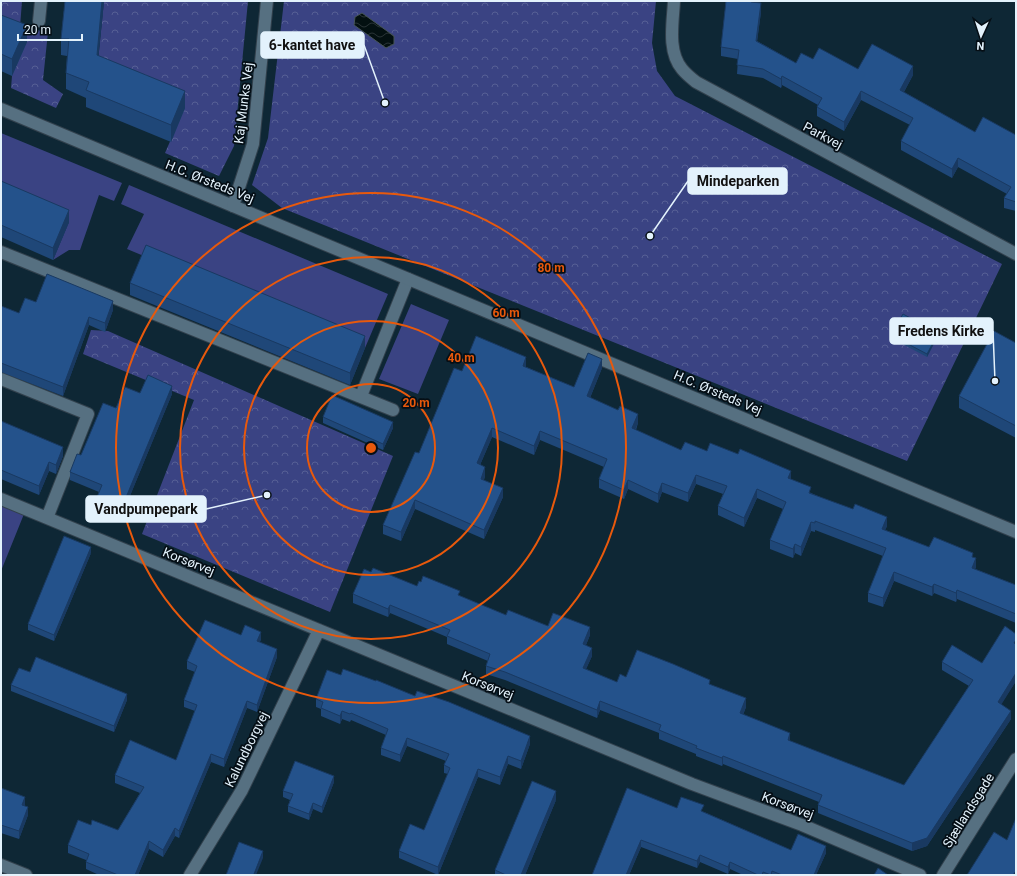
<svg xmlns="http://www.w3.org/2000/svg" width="1017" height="876" font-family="Roboto,sans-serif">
	<defs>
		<pattern id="forest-crowns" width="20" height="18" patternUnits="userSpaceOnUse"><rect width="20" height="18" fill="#3a4383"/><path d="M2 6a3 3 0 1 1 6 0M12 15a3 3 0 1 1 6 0" fill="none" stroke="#565f95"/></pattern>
		<pattern id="water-waves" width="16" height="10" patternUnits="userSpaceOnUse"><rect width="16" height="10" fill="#031011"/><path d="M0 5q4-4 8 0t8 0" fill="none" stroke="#283335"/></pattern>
	</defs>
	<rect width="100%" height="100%" fill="#0e2735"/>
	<path fill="#3a4383" d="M1,133L122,183L114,201L99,195L80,250H69L53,260L69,222L1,193Z
		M129,185L388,294L365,348L127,249L144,214L121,204Z
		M411,304L449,320L418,394L379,379Z
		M1,504L24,514L1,571Z"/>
	<path fill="url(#forest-crowns)" d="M1,1H22L20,27L48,32L43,80L63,94L56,108L11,88L12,76L1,31Z
		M104,1H248L234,146L219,176L165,153L185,107L97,71Z
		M284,1H656L652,43L657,71L675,96L1002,264L907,461L282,208L252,185L268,138Z
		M91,330L108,331L393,456L330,612L142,534L194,400L83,354Z"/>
	<path fill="url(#water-waves)" stroke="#465458" d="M362,13L394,36V44L386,48L354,25L355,17Z"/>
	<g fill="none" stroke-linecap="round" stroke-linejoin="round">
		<defs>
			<path id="street" d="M674,1C673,22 667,51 682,69C686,74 691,78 696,82L1016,254
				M39,21L41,1
				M1,109L233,206
				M1,252L393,410
				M1,379L88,414L47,518
				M361,396L408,279
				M1,499L692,784L802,825L920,875
				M1,865L26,875
				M190,875L242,790L319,630"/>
			<path id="secondary" d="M267,1L253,144L233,206L1016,532
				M943,875L1016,759"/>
		</defs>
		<use href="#street" stroke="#32414d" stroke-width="14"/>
		<use href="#secondary" stroke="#32414d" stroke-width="14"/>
		<use href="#street" stroke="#567081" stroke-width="12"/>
		<use href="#secondary" stroke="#567081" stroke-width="12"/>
	</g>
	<path fill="#1f4778" d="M65,1H104L98,55L185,108L171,142L86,107V98L66,89V73L67,56L61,55V39Z
		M726,1H752V2L761,12L757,41L796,63L813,59L858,69L913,75L904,92L975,132L1016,135V211L1004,208V198L1007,194L958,167L952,178L901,150V141L910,125L861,100L844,131L817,116V107L818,105L782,85L781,88L763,78L737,74L738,59L721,56V47Z
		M1015,1H1016V7L1015,6Z
		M1,15L27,42L12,76L1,71Z
		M1,181L69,222L53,260L1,237Z
		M130,283L365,348L350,385L130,295Z
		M36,302L113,310L105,332L89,325L63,396L1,372V306L19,313Z
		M891,335L938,336L927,357L891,338Z
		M1016,343V438L959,408V396Z
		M526,366V367L574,387L602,368L590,398L638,423L636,430L681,450L707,451L791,480L811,493L887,526L885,530L929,547L973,557L976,567L975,569L1016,585V623L957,599L956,602L934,593L932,596L894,581L883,607L868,602V593L883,556L815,530V532L811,531L801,556L795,553L793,558L770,549V540L783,509L757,498L744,527L718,515V506L723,494L696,484L688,502L662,492L658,503L628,489L624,499L599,488V479L604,467L540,440L534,455L492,437L480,465L485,476L484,480L503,497L484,539L415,509L401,541L383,534V525L462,371Z
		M140,393L172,394L120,520L95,510V502L99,492L70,480V472L81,455L116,408Z
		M323,417L393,428L383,450L323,423Z
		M1,421L63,456L56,474L49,471L39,495L1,479Z
		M91,553L54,641L28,630V624Z
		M371,572L417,586L421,582L460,596L506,615L548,626L590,635L586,645L592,656L586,669L617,682L626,677L710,685L746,707L743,715L790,741L904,785L969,686L942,670V662L982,663L1016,681L1001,704L1011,719L927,846L912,851L818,813V805L819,802L723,764L722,766L696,756V754L659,739V733L600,710L597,718L505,680L486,674V666L488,661L447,644V637L390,613L388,617L353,603V594Z
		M241,635L261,639L260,642L277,657L257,712L247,708L224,767L211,762L179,838L175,836L163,857L149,849L138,875H99L86,869V860L68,853V845L91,825L118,830L140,793L115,783V775L176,760L195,711L184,707V700L195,672L187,669V661Z
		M30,672L127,700L114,732L11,691V685Z
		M341,675L415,696L530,744L521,769L508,764L500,785L478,777L438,875L399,858V851L424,830L448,774L444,773V765L446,761L407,746L400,762L381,755V748L386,735L351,720L350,722L342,719L340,724L321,716V709L316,707V699Z
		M334,782L322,813L313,809L309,820L288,812V806L290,800L283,797V791Z
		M1,788L25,805L24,806L28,815L19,839L1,833Z
		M556,800L525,875H495V870Z
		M677,808L704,812L791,850L826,853L816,875H743L730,869L728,874L700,862L697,868L641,847L629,875H592Z"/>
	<path fill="#193961" d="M102,1H104L97,71V55Z
		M761,3V12L756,50V41Z
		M27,25V42L12,76V59Z
		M913,66V75L900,99V90Z
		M782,76V85L781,88V79Z
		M185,91V108L171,142V125Z
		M861,91V100L844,131V122Z
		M958,158V167L952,178V169Z
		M69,210V222L53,260V248Z
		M113,301V310L105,332V323Z
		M89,317V325L63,396V387Z
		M938,333V336L927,357V354Z
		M365,336V348L350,385V373Z
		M526,357V366L523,375V366Z
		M602,359V368L587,405V396Z
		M172,386V394L120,520V512Z
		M638,414V423L632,437V428Z
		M393,422V428L383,450V444Z
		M492,428V437L477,472V463Z
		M540,431V440L534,455V446Z
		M63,447V456L56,474V465Z
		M49,462V471L39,495V486Z
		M485,467V476L481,488V479Z
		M791,471V480L788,478Z
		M696,475V484L688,502V493Z
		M628,480V489L624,499V490Z
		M662,483V492L658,503V494Z
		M503,488V497L484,539V530Z
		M757,489V498L744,527V518Z
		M415,500V509L401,541V532Z
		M887,517V526L882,538V529Z
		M811,522V531L801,556V547Z
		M795,544V553L793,558V549Z
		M91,547V553L54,641V635Z
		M976,558V567L972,577V568Z
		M894,572V581L883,607V598Z
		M934,584V593L932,596V587Z
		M957,590V599L956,602V593Z
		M390,605V613L388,617V609Z
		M590,627V635L583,652V644Z
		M261,632V639L257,649V641Z
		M592,648V656L583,676V668Z
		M277,649V657L257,712V705Z
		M1016,673V681L998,710V702Z
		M127,694V700L114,732V726Z
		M746,698V707L740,722V713Z
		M247,701V708L224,767V759Z
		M600,701V710L597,718V710Z
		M342,711V719L340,724V716Z
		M1011,711V719L927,846L912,851V843Z
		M790,733V741L788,740Z
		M530,736V744L521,769V761Z
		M407,738V746L400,762V755Z
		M211,754V762L179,838V831Z
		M508,756V764L500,785V777Z
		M723,756V764L722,766V758Z
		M478,769V777L438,875V867Z
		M334,776V782L322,813V807Z
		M556,791V800L525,875H521Z
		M25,797V805L22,812V805Z
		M313,803V809L309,820V814Z
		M28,807V815L19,839V831Z
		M175,828V836L163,857V850Z
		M641,840V847L629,875H626Z
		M149,841V849L138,875H135Z
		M826,846V853L816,875H814Z
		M263,851V858L256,875H254Z
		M700,855V862L697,868V861Z
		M730,862V869L728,874V867Z"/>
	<path fill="#24528b" stroke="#193961" d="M65,1H102L97,55L185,91L171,125L86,90L89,82L66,73L69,39H61Z
		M726,1H751V2L761,3L756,41L796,63L801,53L813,59L819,48L858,69L872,44L913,66L900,90L975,132L983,117L1016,135V202L1004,198L1011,187L958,158L952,169L901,141L913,118L861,91L844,122L817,107L822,98L782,76L781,79L763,69L737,65L739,50L721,47Z
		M1,15L27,25L12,59L1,54Z
		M1,181L69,210L53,248L1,225Z
		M146,245L365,336L350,373L130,283Z
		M47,274L113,301L105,323L89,317L63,387L1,363V306L19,313L25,298L36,302Z
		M903,314L938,333L927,354L891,335Z
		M994,331L1016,343V426L959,396Z
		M476,336L526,357L523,366L574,387L588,353L602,359L587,396L618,410L620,406L638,414L632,428L681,450L685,442L707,451L710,443L738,454L740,449L791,471L788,478L811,487L809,493L853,509L855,504L887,517L882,529L929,547L934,537L973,553L972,557L976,558L972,568L1016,585V614L957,590L956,593L934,584L932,587L894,572L883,598L868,593L886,548L815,521V523L811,522L801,547L795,544L793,549L770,540L786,502L757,489L744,518L718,506L727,486L696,475L688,493L662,483L658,494L628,480L624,490L599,479L607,459L540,431L534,446L492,428L477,463L485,467L481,479L503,488L484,530L415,500L401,532L383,525L415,452L419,453L454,368L462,371Z
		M148,375L172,386L120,512L95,502L102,485L70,472L77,454L81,455L103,403L116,408L125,387L140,393Z
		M332,395L393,422L383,444L323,417Z
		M1,421L63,447L56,465L49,462L39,486L1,470Z
		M64,536L91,547L54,635L28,624Z
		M373,568L417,586L419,581L421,582L423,576L460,591L458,595L506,615L508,610L548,626L553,613L590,627L583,644L592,648L583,668L617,682L620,674L626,677L637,650L673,664L710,680L709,684L746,698L740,713L790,733L788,740L904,785L973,680L942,662L952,645L982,663L1005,626L1016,634V640L1014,643L1016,644V673L998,702L1011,711L927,838L912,843L818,805L822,795L723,756L722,758L696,748L697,746L659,730L661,725L600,701L597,710L505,672L486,666L490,654L447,636L450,630L390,605L388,609L353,594L364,569L371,572Z
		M205,620L241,635L245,625L261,632L257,641L277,649L257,705L247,701L224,759L211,754L179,831L175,828L163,850L149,841L135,875H118L86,862L89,854L68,845L78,820L91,825L92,820L118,830L144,787L115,775L130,740L176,760L197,705L184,700L197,666L187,661Z
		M36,657L127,694L114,726L11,685L19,668L30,672Z
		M343,669L376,681V680L415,696L417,691L449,702L530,736L521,761L508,756L500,777L478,769L438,867L399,851L410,824L424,830L450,768L444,765L449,754L407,738L400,755L381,748L388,729L351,713L350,714L342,711L340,716L321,708L323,702L316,699L327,670L341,675Z
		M295,761L334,776L322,807L313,803L309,814L288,806L293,794L283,791Z
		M532,781L556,791L521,875H506L495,870Z
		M1,788L25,797L22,805L28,807L19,831L1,825Z
		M627,788L677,808L681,797L704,805L701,811L791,850L798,834L826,846L814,875H782L772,871L771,875L763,872L762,875H758L730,862L728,867L700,855L697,861L641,840L626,875H592Z
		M1016,818V871L1013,875H967L994,832L1007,840Z
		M239,842L263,851L254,874L256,875H226Z
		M878,868L888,875H874Z"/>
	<g fill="none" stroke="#e8590c" stroke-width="2">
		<circle cx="371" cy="448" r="64"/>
		<circle cx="371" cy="448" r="127"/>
		<circle cx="371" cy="448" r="191"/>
		<circle cx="371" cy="448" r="255"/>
	</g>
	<g text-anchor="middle" stroke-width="3.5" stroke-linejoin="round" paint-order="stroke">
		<g font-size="13" fill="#e3f2fc" stroke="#050e15">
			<text transform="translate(243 103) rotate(-83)" y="5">Kaj Munks Vej</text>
			<text transform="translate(823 135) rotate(28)" y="5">Parkvej</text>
			<text transform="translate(210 181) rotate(22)" y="5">H.C. Ørsteds Vej</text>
			<text transform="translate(718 392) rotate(23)" y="5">H.C. Ørsteds Vej</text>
			<text transform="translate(189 561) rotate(22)" y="5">Korsørvej</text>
			<text transform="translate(488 685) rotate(22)" y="5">Korsørvej</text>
			<text transform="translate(246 749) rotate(-64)" y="5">Kalundborgvej</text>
			<text transform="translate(788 805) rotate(21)" y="5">Korsørvej</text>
			<text transform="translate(968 810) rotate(-58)" y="5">Sjællandsgade</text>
		</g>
	</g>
	<circle cx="371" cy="448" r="6" fill="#e8590c" stroke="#050e15" stroke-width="2"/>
	<g font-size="12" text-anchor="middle" font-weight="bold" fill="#e8590c" stroke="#050e15" stroke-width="3.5" stroke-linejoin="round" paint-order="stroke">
		<text x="551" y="272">80 m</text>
		<text x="506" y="317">60 m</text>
		<text x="461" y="362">40 m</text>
		<text x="416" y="407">20 m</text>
	</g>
	<path fill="none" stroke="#e3f2fc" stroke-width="1.5" d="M385 103L364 45M650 236L688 181M995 381L993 331M267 495L206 509"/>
	<g fill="#e3f2fc" stroke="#050e15" stroke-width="1.5">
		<circle cx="385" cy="103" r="4"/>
		<circle cx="650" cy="236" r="4"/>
		<circle cx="995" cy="381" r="4"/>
		<circle cx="267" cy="495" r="4"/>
	</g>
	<g fill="#e3f2fc" stroke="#e3f2fc" stroke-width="1.5">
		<rect x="261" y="32" width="103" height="26" rx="4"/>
		<rect x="688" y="168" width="99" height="26" rx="4"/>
		<rect x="890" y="318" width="103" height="26" rx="4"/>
		<rect x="86" y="496" width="120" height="26" rx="4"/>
	</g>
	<g font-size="14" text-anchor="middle" font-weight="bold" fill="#111">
		<text x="312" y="50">6-kantet have</text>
		<text x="738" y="186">Mindeparken</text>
		<text x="941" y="336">Fredens Kirke</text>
		<text x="146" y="514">Vandpumpepark</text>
	</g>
	<rect width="1017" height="876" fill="none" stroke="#e3f2fc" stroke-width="4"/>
	<g transform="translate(981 36) rotate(183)" stroke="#050e15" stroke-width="3" paint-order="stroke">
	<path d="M0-3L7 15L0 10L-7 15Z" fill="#e3f2fc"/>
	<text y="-6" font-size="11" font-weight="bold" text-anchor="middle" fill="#e3f2fc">N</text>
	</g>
	<path d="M18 34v6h64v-6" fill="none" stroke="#e3f2fc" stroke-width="2"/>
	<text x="24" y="34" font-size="12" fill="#e3f2fc" stroke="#050e15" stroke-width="3" paint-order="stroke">20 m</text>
</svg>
